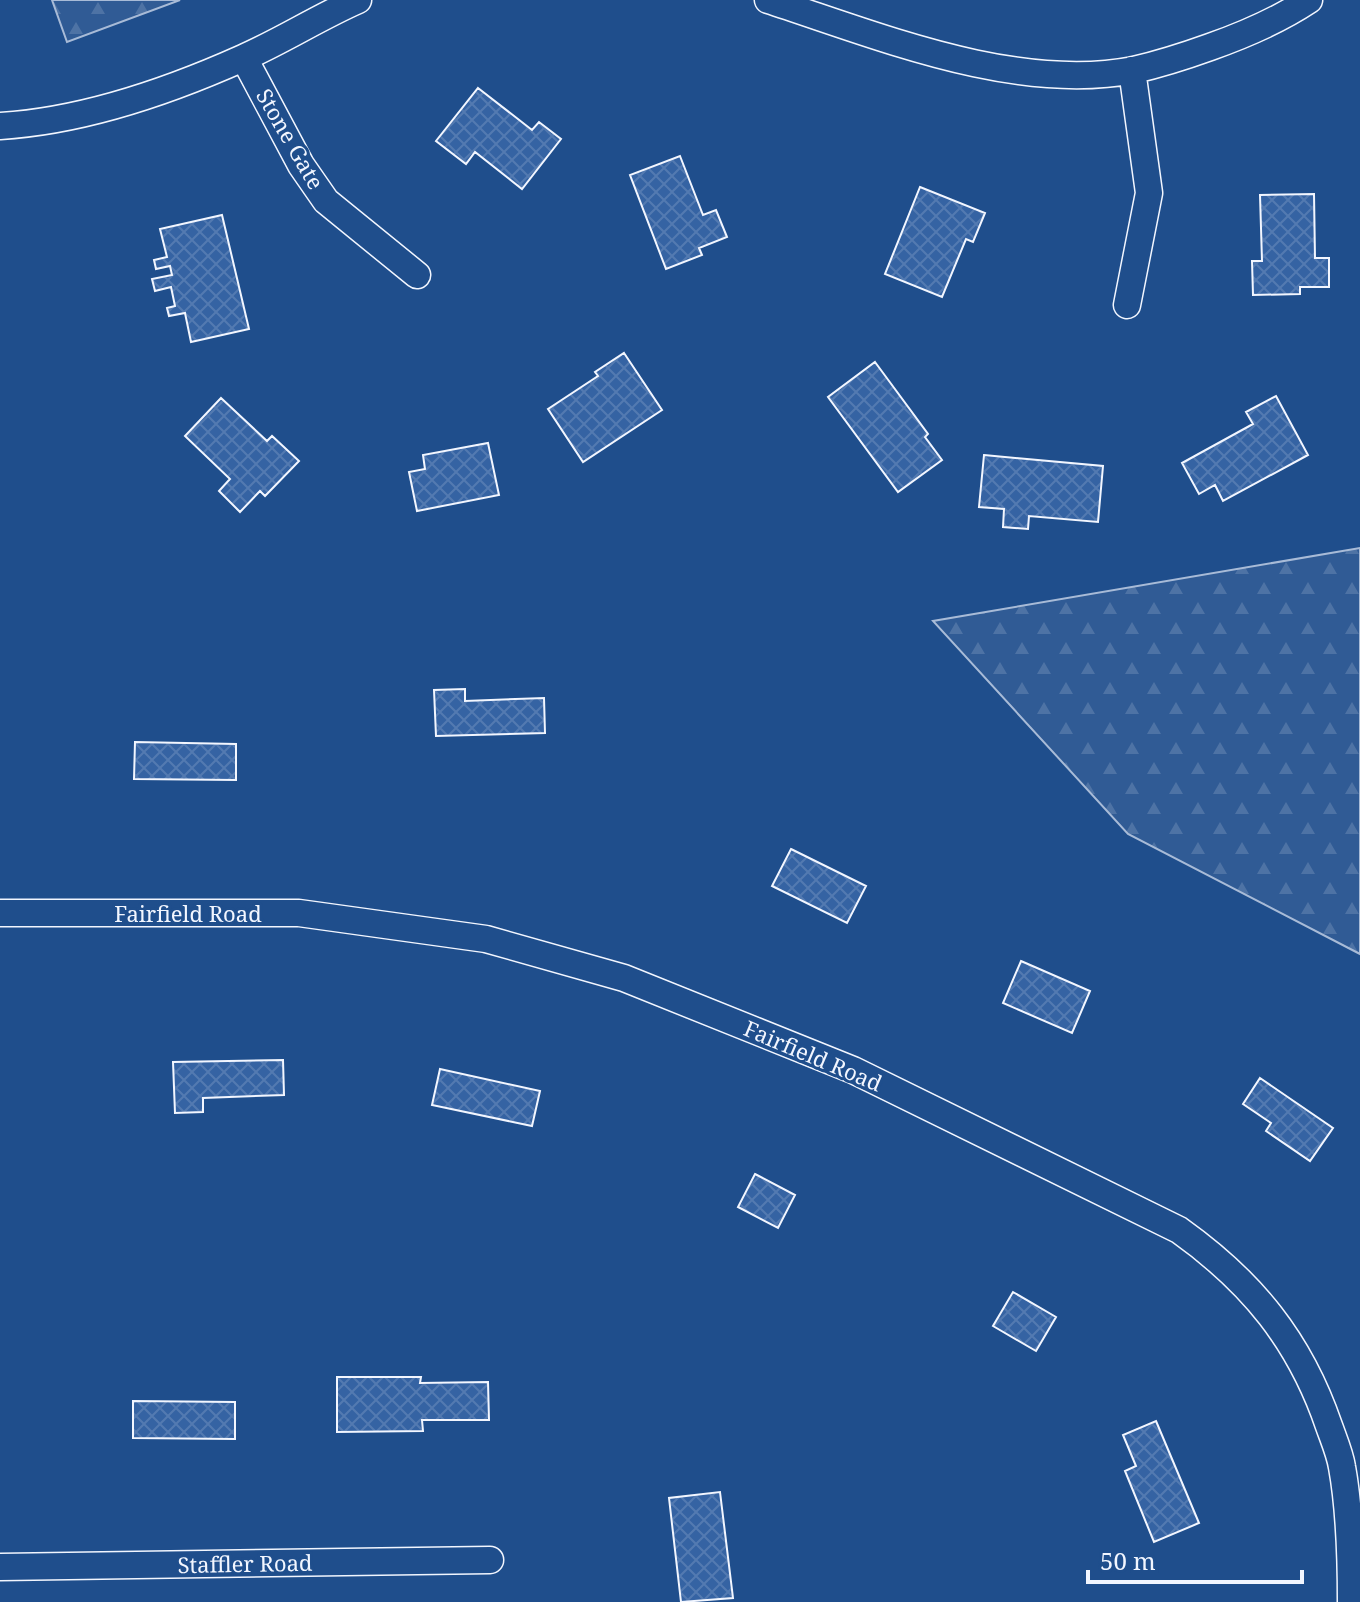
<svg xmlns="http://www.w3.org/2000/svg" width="1360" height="1602" font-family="'Noto Serif',serif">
	<defs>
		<pattern id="forest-firs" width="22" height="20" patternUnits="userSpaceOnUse" patternTransform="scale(2)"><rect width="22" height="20" fill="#305b95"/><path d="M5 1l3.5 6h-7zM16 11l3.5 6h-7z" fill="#4e73a5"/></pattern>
		<pattern id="building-cross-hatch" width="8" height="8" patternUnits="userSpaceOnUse" patternTransform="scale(2)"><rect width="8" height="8" fill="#3563a3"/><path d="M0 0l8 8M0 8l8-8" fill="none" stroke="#537ab1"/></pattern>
	</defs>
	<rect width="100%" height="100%" fill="#1f4e8c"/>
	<path fill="url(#forest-firs)" stroke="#a8bbd7" stroke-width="2" d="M52,0H180L67,42Z
		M1360,548V954L1128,834L933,621Z"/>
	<path fill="url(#building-cross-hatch)" stroke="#f2f6ff" stroke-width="2" d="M478,88L532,130L539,122L561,139L522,189L475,152L466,164L436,141Z
		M680,156L703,215L716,210L727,237L699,248L702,255L666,269L630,175Z
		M920,187L985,213L973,242L966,239L942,297L885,274Z
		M1314,194L1315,258H1329V287H1300V294L1253,295L1252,261H1262L1260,195Z
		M222,215L249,329L191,342L185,313L169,316L167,308L175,306L171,287L155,291L152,279L172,275L170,266L156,269L154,260L167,257L160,229Z
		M624,353L662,410L583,462L548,409L598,376L595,372Z
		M875,362L928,434L925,437L942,460L898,492L828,397Z
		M1276,396L1308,455L1223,501L1215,485L1199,494L1182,463L1253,424L1246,412Z
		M221,398L267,441L272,436L299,461L265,496L260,491L240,512L219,491L230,479L185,436Z
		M488,443L499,495L417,511L409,472L425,469L423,455Z
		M984,455L1103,466L1098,522L1029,516L1028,529L1003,527L1004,509L979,507Z
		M465,689V701L544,698L545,733L436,736L434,690Z
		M135,742L236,744V780L134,779Z
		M791,849L866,886L847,923L772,886Z
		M1021,961L1090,991L1072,1033L1003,1003Z
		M283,1060L284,1095L203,1098V1112L175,1113L173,1062Z
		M440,1069L540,1091L532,1126L432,1105Z
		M1260,1078L1333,1128L1310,1161L1266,1131L1271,1123L1243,1104Z
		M755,1174L795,1195L778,1228L738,1207Z
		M1013,1292L1056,1317L1036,1351L993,1326Z
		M337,1377H421L420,1383L488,1382L489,1420H422L423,1431L337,1432Z
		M133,1401L235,1402V1439L133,1438Z
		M1156,1421L1199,1523L1154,1542L1125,1471L1136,1466L1123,1435Z
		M720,1492L733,1598L681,1602L669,1498Z"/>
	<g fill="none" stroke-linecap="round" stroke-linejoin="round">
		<defs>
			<path id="minor" d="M768,0C879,36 1016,93 1134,70C1160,64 1185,56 1210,47C1244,35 1279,20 1309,0
				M244,58L301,165L326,201L417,275
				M0,126C83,121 167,92 243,58C282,41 319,17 358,0
				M1127,305L1149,193L1132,70
				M0,913H299L486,939L624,978L853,1070L1179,1230C1252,1282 1300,1341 1329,1426C1334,1440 1340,1454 1342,1467C1350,1511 1351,1558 1351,1602
				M0,1567L490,1560"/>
		</defs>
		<use href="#minor" stroke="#f2f6ff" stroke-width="29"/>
		<use href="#minor" stroke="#1f4e8c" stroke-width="26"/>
	</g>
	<g text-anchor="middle" stroke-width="6" stroke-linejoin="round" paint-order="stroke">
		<g font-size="22" fill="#f2f6ff" stroke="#1f4e8c">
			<text transform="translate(290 139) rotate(60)" y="8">Stone Gate</text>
			<text x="188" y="922">Fairfield Road</text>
			<text transform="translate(813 1056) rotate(23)" y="8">Fairfield Road</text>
			<text transform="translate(245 1564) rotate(-1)" y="8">Staffler Road</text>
		</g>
	</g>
	<path d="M1088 1570v12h214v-12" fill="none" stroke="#f2f6ff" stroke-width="4"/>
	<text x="1100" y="1570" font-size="24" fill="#f2f6ff" stroke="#1f4e8c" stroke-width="6" paint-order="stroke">50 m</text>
</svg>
